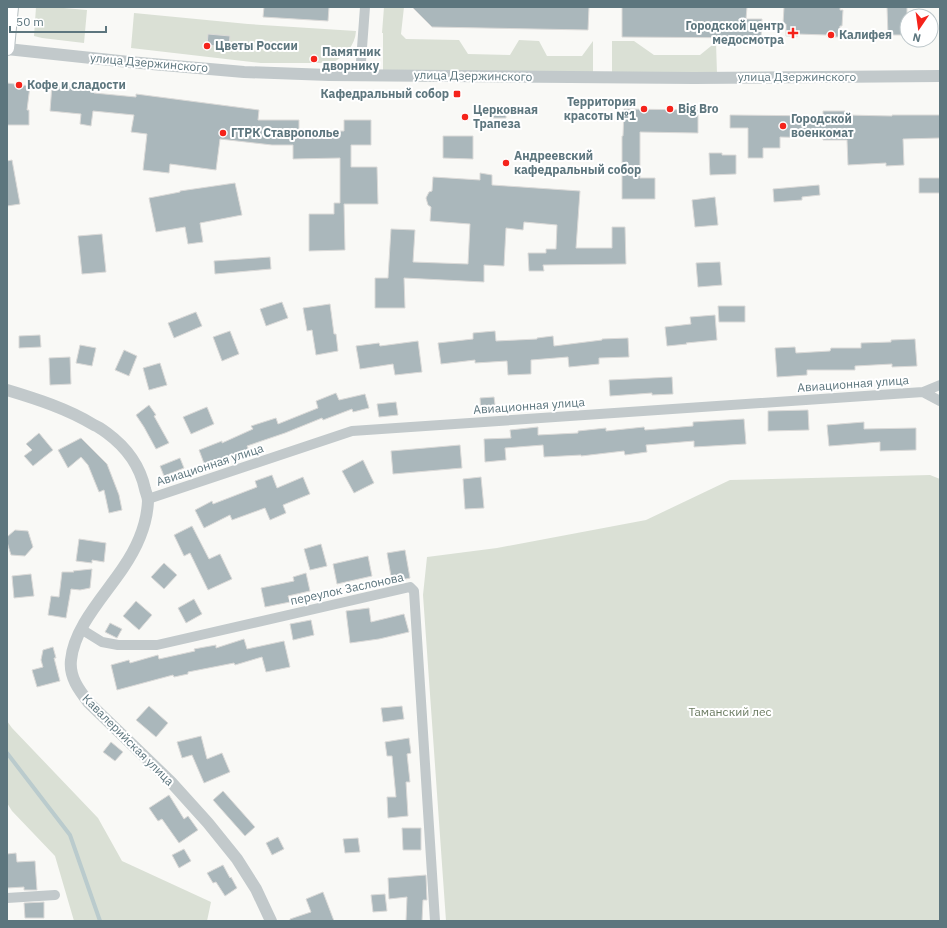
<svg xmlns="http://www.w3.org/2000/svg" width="947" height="928" font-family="'IBM Plex Sans',sans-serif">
	<rect width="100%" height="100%" fill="#f9f9f6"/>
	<path fill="#dae0d5" d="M36,7H52L87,10L84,43L42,38L34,36Z
		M384,7H404L401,34L406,39L459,40L468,54L510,55L519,40L539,41L547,56H582L593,41V73L383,71V33H382Z
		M134,13L248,24L356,31C355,46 345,56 332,63H261L131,48Z
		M612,41H634L654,55H700L716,42L717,74H612Z
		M930,475L940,479V921H446L423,595L427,557L497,548L646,520L730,480Z
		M7,721L12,728L98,818L122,861L211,902L207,921H74L55,856L12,811L7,803Z"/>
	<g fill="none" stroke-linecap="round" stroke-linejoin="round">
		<path stroke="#bacbcd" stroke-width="4" d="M7,753L70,835L100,921"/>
	</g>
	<path fill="#aab7bb" stroke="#dbdad8" d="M264,7H329L328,21L263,17Z
		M412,7H589L588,30L432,27Z
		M622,7H747L746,19H762L761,38L622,37Z
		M784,7H840V10H843L842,26H840L839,37H827V35L797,34L798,36H786V24H783Z
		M887,7H907V35H888Z
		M208,34L230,36L229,47L207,45Z
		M7,83L30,86L27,110H29V125H7Z
		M52,85L95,89L94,93L136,97V94L259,110L258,120H299V132L344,131V120H371V145H351V167H377L378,204H344L345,250L309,251V214H334V203H340V158L293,159V145H272L220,139L216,170L170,164L169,173L143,170L147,134L131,132L134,115L93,111L91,126L80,124L81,114L50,111Z
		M493,106H506V118H493Z
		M624,109L698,110V133L640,132V178H655V199H622V136H623Z
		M823,111H845V115L892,116V115H940V138L903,139L904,165L886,166V163L848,165L847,140H823V138L780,137V148H763V158H748V128H730V115L823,116Z
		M443,136H473V159L443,158Z
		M709,153H722V155H736V174L710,175Z
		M12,160L20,204L7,206V161Z
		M480,173L492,175V185L580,191L576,248H612V227H625L626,264L543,265L544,271H529L528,253H546V249H556L557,225L524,222L523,230L506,228L504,266L484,265V282L404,278L405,308H375V278H388L391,229L415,230L413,262L468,264L470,224L430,221L431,207L428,205L426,198L429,192L432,191L433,177L480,180Z
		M919,178H940V193H919Z
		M235,183L242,215L200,223L203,242L188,244L185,227L156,232L149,198L180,192V191Z
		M819,185L820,195L802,197V200L774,202L773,189Z
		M715,197L718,225L695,227L692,200Z
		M102,234L106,272L82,274L78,236Z
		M270,257L271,269L215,274L214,261Z
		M720,262L722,285L698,287L696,263Z
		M282,302L288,318L266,326L260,309Z
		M330,304L334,334H336L338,351L316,355L312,330L307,331L303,308Z
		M718,306H745V322H719Z
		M196,312L202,326L174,338L168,323Z
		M715,315L717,340L686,343L687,344L667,346L665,327L691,324L690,317Z
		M230,331L239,354L222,361L213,337Z
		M495,331L496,341L537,339V338L553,336L554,346L602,340V339L628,338L629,357L599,358V364L569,367L568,357L531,360V374L508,375L507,361L475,363V360L441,364L438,343L473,339V333Z
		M40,335L41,347L19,348V336Z
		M915,339L917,366L892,367V364L855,366V370H807V375L777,377L775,348L795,347L796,353L830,351L831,348H861V343L891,342V340Z
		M418,341L422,372L395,375L393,364L360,369L356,346L379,343L380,346Z
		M80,345L96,348L92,366L76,363Z
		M124,350L137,356L129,376L115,370Z
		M70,357L71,384L50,385L49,358Z
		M160,363L167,385L149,390L143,368Z
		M672,377L673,394L652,395V393L610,396L609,380Z
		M336,393L339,400L365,394L369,408L353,412L352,409L323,420L322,418L285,433L247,446L250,452L240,457L238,453L205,466L199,450L222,441V443L253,429L251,426L276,418L278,424L318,408L316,401Z
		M494,397L496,412L481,414L480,398Z
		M396,402L398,415L379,417L377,404Z
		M149,405L156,415L154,416L169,443L156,449L144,427L136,415Z
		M207,407L214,424L191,434L183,417Z
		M808,410L809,430L768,431V411Z
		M744,419L746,444L694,447V441L646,445L647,452L625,455L624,451L581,456V455L544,457L543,445L505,448L506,460L485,462L484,439L511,438L510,430L538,427V435L578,433V431L606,428V431L644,427L645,430L693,426V422Z
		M864,422V429L916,428V450L880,451V442L829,446L827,425Z
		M39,433L53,450L33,466L24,456L32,450L26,444Z
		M81,438L107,464L119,495L122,510L109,513L104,490L99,492L88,465L81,457L68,468L58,450Z
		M460,445L462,468L393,474L391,451Z
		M180,458L184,468L164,476L160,466Z
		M363,460L374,483L354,493L342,471Z
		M272,475L277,488L303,477L310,494L283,505L286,513L270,520L265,508L232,520L230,515L204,528L195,510L212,501L213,504L257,487L255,481Z
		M481,477L484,508L465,509L463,479Z
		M192,526L209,559L220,554L232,579L208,590L190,553L184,556L174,535Z
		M15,530L28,531L33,547L25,556L11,555L7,542V537Z
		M79,539L106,543L104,562L92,560V563L76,561Z
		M321,544L327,566L310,570L304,549Z
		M405,550L410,578L392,582L387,553Z
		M368,556L372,576L337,584L333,564Z
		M164,563L177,575L164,589L151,577Z
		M92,569L90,588L80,590L71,589L66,618L48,615L51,596L59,597L62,572H74L73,571Z
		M306,573L310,591L288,596L290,602L265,607L261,588L294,581L293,577Z
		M31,574L34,596L14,598L12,576Z
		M194,599L202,614L186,623L178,608Z
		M136,601L152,615L139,630L123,616Z
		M369,608L371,622L404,614L409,632L379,639L350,643L346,611Z
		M311,620L314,635L293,640L290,624Z
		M110,623L122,629L117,638L105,632Z
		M244,639L247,649L284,641L290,667L266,672L262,657L235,665L234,663L188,672V674L174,677L173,675L117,690L111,665L129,660L130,663L158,655L159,659L195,651L194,649L216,645V648Z
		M53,647L56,658H54L60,681L37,687L32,670L43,667L41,660L43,650Z
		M149,706L168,723L156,737L136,720Z
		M402,706L404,719L383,722L381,708Z
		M201,736L207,759L222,753L230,772L204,783L192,755L182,758L177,742Z
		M409,738L411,753L407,754L410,782H406L408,816L388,818L387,797H396L392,756H387L385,742Z
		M111,742L123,752L115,761L103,752Z
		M223,791L255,827L245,836L213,800Z
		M169,795L184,819L188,816L198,830L179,843L162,819L158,821L149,808Z
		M402,828H421V850H403Z
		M278,837L284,849L272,855L266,843Z
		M358,838L360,852L345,853L343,839Z
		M184,849L191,861L179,868L172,855Z
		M16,853L17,862L35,861L37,890H24V887L7,888V854Z
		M223,865L230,878L231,877L237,888L225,896L216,882L213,883L207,873Z
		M426,875L427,900H423L422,921H406L407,897L389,899L388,878Z
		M323,892L334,921H290V919L311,912L306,899Z
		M385,894L387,911L373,912L371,895Z
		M44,902V918H25L24,903Z"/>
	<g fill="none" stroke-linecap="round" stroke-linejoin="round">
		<defs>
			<path id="secondary" d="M7,48L11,7"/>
		</defs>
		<use href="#secondary" stroke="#b4bdc0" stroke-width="16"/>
		<path stroke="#c2c9cb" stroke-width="10" d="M360,75L365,7
			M923,392L940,401
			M148,499L352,431L923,392L940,385
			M81,629L102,642L118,645H157L410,587L414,591L435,921
			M7,898L55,895"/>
		<path stroke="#c2c9cb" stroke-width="12" d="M7,49L129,62L244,72L329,75L694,78L940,76
			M7,390C37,399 68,409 94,425C99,427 103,430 107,433C126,447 140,466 145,489C146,493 148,497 148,501C147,525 136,549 123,568C105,595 74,627 71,660C69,677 79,690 89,703L171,782L208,823L237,859L256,889L271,921"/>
		<use href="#secondary" stroke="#fff" stroke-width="14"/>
	</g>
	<g fill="#f5231b" stroke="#fff" stroke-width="1.5">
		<path d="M791 27h4v4h4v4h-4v4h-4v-4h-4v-4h4z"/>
		<circle cx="831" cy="35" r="4"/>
		<circle cx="207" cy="46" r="4"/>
		<circle cx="314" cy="59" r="4"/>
		<circle cx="19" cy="85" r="4"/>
		<rect x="453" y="90" width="8" height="8" rx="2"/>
		<circle cx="644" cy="109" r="4"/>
		<circle cx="670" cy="109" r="4"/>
		<circle cx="465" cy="117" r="4"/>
		<circle cx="783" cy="126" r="4"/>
		<circle cx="223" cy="133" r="4"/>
		<circle cx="506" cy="163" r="4"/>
	</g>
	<g text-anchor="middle" stroke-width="4" stroke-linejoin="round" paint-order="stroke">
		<g font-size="12" font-weight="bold" fill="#5d767e" stroke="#fff" text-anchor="start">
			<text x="784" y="30" text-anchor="end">Городской центр<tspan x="784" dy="14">медосмотра</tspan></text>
			<text x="839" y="39">Калифея</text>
			<text x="215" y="50">Цветы России</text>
			<text x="322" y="56">Памятник<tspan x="322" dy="14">дворнику</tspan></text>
			<text x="27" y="89">Кофе и сладости</text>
			<text x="449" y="98" text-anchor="end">Кафедральный собор</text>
			<text x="636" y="106" text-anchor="end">Территория<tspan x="636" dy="14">красоты №1</tspan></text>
			<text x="678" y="113">Big Bro</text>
			<text x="473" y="114">Церковная<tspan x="473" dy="14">Трапеза</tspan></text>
			<text x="791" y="123">Городской<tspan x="791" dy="14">военкомат</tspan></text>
			<text x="231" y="137">ГТРК Ставрополье</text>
			<text x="514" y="160">Андреевский<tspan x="514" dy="14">кафедральный собор</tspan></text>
		</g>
		<g font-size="12" fill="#5d767e" stroke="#fff">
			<text transform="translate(149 63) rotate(5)" y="4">улица Дзержинского</text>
			<text transform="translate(473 76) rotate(1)" y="4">улица Дзержинского</text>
			<text x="797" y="81">улица Дзержинского</text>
			<text transform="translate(853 384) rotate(-4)" y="4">Авиационная улица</text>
			<text transform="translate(529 406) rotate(-4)" y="4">Авиационная улица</text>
			<text transform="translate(210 465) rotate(-18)" y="4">Авиационная улица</text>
			<text transform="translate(347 589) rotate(-12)" y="4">переулок Заслонова</text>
			<text transform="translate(128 740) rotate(45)" y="4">Кавалерийская улица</text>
		</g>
		<g font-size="12" fill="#6b7b61" stroke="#fff">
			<text x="730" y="716">Таманский лес</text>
		</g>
	</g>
	<rect width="947" height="928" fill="none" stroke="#5d767e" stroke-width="16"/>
	<g transform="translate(919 28) rotate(193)"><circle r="19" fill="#ffffff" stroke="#bec8cb"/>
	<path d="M0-3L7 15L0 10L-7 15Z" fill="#f5231b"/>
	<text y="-6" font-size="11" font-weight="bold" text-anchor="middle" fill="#5d767e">N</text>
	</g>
	<path d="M10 26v6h96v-6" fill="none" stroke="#5d767e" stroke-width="2"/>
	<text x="16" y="26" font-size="12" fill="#5d767e" stroke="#ffffff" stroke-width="3" paint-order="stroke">50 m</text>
</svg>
